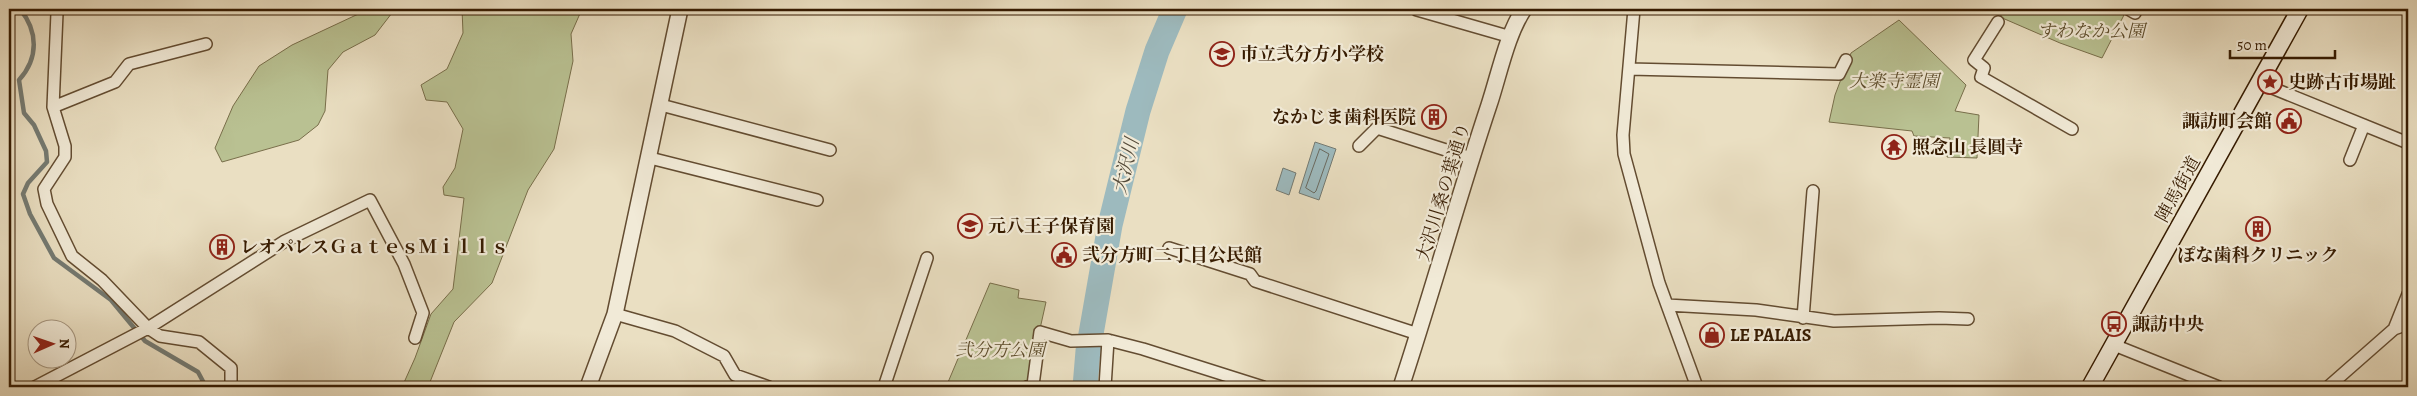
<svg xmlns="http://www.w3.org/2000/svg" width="2417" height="396" font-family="Alegreya,'Noto Serif JP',serif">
	<rect width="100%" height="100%" fill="#eadfc2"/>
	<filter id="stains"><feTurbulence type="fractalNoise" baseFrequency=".004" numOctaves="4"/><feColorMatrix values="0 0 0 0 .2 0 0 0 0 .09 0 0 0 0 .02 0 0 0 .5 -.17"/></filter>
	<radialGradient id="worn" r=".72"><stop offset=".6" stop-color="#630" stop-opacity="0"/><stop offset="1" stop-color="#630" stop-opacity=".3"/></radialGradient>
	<path fill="#b9c192" stroke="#786e4a" d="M369,9H395L375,35L343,52L328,70L325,111L318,125L299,140L222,162L215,148L233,106L259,66L292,45Z
		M462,9H582L571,34L573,61L554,149L528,190L492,283L454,322L428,387H402L415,358L431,314L453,289L464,198L444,195L443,187L455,168L463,129L447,102L426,100L421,85L447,69L463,33Z
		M2005,9H2114L2124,15L2102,58L2060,43L2000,17Z
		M1899,20L1966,85L1955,111L1979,115L1977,158L1947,157L1950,138L1914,136L1912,131L1829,122L1835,95L1851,53Z
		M990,283L1019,290L1018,298L1046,302L1027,387H946Z"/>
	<path fill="#9dbabe" stroke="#747a72" d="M1315,142L1336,149L1319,200L1299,193Z
		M1283,168L1296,173L1289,195L1276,190Z"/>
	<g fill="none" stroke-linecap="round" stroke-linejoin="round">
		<path stroke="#6a6a60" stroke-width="1" d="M1320,149L1329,154L1316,191L1314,193L1306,188Z"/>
		<path stroke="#747a72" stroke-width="4.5" d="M20,9C38,31 39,58 19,80L24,113L34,125L46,151L47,162L28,183L23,194L30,214L54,258L111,300L145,341L198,372L206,387
			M1088,351H1095"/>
		<path stroke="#9dbabe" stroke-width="25" d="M1085,387L1088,351L1110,225L1138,111L1157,51L1175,9"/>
		<defs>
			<path id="minor" d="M55,9L57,13L53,107L65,146V157L44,189L47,204L72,256L102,280L148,328L160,336L199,342L231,368V387
				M1634,9L1623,135L1624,154L1659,283L1697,387
				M2128,9L2135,13
				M1417,10L1511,37
				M1998,22L1974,60L1984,68L1981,77L2072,129
				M1629,69L1839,74L1846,60
				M2260,83L2408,143
				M661,105L830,150
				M53,107L115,82L129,64L206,44
				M1359,146L1377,128L1471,158
				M650,158L817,200
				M2350,160L2364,125
				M1169,248L1250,274L1255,281L1418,334
				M1667,305L1756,310L1834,321L1939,318L1968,319
				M615,314L675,331L724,356L735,375L769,387
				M1803,318L1813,191
				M2394,329L2408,294
				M2114,345L2219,387
				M35,387L148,328L285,241L370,200L404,264L423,313L415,338
				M884,387L927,258
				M1027,387L1033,385L1040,332L1071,341L1108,340L1143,349L1263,387
				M1105,387L1108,340
				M2328,387L2394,329L2408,324"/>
			<path id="tertiary" d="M588,387L615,314L680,9
				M1401,387C1432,293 1458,198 1489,105C1499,75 1507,34 1524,9"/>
			<path id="secondary" d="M2090,387L2300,9"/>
		</defs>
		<use href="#minor" stroke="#634c31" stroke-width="14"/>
		<use href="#tertiary" stroke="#634c31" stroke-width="18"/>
		<use href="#secondary" stroke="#361b01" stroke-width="19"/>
		<use href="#minor" stroke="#f1ead7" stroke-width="11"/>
		<use href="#tertiary" stroke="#f1ead7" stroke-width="15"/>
		<use href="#secondary" stroke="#f1ead7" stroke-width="16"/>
	</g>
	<defs>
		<symbol id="school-ring" viewBox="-11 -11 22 22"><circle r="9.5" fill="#f1ead7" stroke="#8f2418" stroke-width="1.5"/><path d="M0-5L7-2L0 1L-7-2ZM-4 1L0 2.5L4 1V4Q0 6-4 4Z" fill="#8f2418"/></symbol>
		<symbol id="sight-ring" viewBox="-11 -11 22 22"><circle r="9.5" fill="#f1ead7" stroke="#8f2418" stroke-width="1.5"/><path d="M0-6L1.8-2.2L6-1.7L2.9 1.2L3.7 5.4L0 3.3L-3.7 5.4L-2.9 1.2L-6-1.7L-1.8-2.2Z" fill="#8f2418"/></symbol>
		<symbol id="building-ring" viewBox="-11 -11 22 22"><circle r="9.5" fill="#f1ead7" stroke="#8f2418" stroke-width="1.5"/><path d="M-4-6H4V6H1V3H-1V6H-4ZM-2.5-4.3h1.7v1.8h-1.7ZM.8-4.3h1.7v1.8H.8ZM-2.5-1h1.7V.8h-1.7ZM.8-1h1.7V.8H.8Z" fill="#8f2418"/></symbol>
		<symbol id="civic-ring" viewBox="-11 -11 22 22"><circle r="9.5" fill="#f1ead7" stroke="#8f2418" stroke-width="1.5"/><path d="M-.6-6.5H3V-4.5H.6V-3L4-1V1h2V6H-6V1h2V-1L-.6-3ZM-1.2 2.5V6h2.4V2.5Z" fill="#8f2418"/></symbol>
		<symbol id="temple-ring" viewBox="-11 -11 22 22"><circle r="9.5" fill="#f1ead7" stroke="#8f2418" stroke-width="1.5"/><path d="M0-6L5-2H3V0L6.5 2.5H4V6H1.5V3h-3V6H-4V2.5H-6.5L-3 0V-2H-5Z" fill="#8f2418"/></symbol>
		<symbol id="bus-ring" viewBox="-11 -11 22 22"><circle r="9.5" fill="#f1ead7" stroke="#8f2418" stroke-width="1.5"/><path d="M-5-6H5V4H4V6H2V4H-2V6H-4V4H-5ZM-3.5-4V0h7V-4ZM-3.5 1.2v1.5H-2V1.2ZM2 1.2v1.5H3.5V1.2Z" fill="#8f2418"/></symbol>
		<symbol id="shop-ring" viewBox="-11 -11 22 22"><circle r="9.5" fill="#f1ead7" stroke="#8f2418" stroke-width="1.5"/><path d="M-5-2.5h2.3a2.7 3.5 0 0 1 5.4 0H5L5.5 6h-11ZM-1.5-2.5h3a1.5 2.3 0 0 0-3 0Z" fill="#8f2418"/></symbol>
	</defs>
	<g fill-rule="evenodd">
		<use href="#school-ring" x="1208" y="40" width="28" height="28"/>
		<use href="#sight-ring" x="2256" y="68" width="28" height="28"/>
		<use href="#building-ring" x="1420" y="103" width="28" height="28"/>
		<use href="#civic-ring" x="2275" y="107" width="28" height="28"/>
		<use href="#temple-ring" x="1880" y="133" width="28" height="28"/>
		<use href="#school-ring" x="956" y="212" width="28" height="28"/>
		<use href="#building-ring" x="2244" y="215" width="28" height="28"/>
		<use href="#building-ring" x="208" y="233" width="28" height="28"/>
		<use href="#civic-ring" x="1050" y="241" width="28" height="28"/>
		<use href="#bus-ring" x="2100" y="310" width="28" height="28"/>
		<use href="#shop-ring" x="1698" y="321" width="28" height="28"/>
	</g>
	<g text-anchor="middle" stroke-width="4.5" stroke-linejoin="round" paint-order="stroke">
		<g font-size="18" font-style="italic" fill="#5d4d2c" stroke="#f1ead7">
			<text x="2091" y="37">すわなか公園</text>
			<text x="1894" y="87">大楽寺霊園</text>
			<text x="1000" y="356">弐分方公園</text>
		</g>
		<g font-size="18" font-weight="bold" fill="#361b01" stroke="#f1ead7" text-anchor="start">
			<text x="1240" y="60">市立弐分方小学校</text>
			<text x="2288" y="88">史跡古市場趾</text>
			<text x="1416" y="123" text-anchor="end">なかじま歯科医院</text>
			<text x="2272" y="127" text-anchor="end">諏訪町会館</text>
			<text x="1912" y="153">照念山 長圓寺</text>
			<text x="988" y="232">元八王子保育園</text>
			<text x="240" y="253">レオパレスＧａｔｅｓＭｉｌｌｓ</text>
			<text x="1082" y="261">弐分方町二丁目公民館</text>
			<text x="2258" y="261" text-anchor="middle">ぽな歯科クリニック</text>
			<text x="2132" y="330">諏訪中央</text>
			<text x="1730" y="341">LE PALAIS</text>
		</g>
		<g font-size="18" fill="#361b01" stroke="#f1ead7">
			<text transform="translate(2178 189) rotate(-61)" y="6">陣馬街道</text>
			<text transform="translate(1443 192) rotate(-73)" y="6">大沢川桑の葉通り</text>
		</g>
		<g font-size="19" font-style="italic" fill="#554b3a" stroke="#f1ead7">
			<text transform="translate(1125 166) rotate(-76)" y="7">大沢川</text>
		</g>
	</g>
	<rect width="2417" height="396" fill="none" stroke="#eadfc2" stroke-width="30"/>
	<rect x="10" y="10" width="2397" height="376" fill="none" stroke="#361b01" stroke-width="2.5"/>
	<rect x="15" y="15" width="2387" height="366" fill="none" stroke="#361b01"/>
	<g transform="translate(52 344) rotate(88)"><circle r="24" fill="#f1ead7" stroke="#a69781"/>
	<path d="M0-4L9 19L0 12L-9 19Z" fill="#8f2418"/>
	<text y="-8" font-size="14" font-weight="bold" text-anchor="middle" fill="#361b01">N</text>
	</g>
	<path d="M2230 50v8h105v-8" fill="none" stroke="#361b01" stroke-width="2.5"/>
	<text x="2237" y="50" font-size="15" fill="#361b01" stroke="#f1ead7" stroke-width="4" paint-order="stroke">50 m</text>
	<rect width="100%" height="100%" filter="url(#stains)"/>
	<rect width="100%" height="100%" fill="url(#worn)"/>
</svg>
